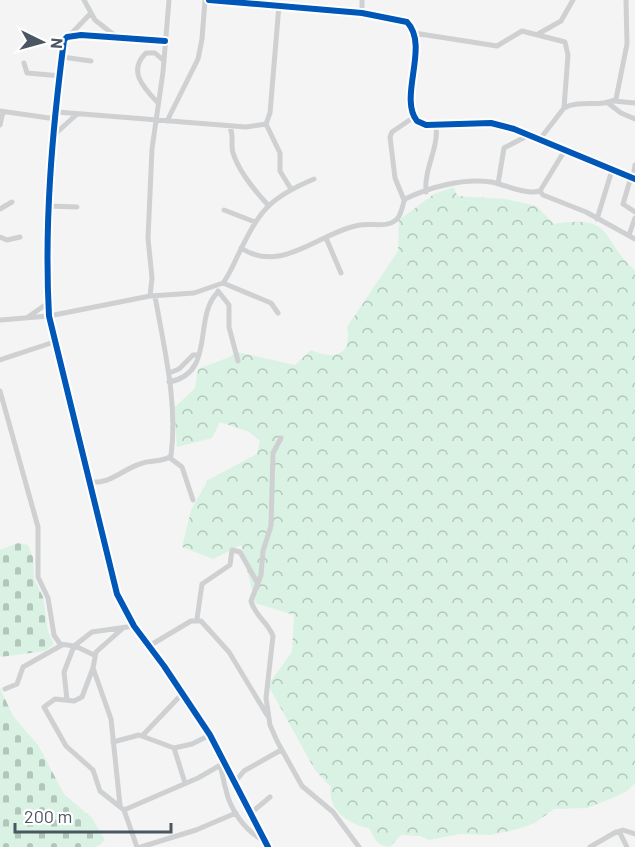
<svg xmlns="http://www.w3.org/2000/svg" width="635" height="847" font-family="Barlow,sans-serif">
	<defs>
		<pattern id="forest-crowns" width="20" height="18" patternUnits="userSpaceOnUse" patternTransform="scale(1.5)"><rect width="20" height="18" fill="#d9f2e3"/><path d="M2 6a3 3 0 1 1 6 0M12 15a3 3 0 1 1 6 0" fill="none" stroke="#b2c7bb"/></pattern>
		<pattern id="cemetery-stones" width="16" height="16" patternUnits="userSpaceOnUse" patternTransform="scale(1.5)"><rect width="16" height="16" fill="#d9f2e3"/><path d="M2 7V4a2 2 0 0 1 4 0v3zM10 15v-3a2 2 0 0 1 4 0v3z" fill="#b2c7bb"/></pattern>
	</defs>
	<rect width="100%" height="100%" fill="#f4f4f4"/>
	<path fill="url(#forest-crowns)" d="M454,187L457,196L506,199L536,206L554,224C617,214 599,240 635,270V783L626,792L610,799L587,808L554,809L535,823L518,829L490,835L460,834L429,840L420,836L401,835L390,847C374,844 376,840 369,828C349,825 327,809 331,787L315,770L268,685L292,652L294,615L255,603L241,545L213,559L182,547L191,510L208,480L257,454L260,441L249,432L220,422L212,438L177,447L174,408L195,388L198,369L230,357L237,352L295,365L311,350C333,360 353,356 347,327L398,251L399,220L434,194Z"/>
	<path fill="url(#cemetery-stones)" d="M18,543L28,545L33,557L34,579L43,597L48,631L54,644L45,651L0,657V550Z
		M0,688L13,716L38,745L64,794L92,818L105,840L96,847H0Z"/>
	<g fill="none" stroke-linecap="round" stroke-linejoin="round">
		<path stroke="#ced0d2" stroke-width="5" d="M84,0L95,20L118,38
			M209,0L362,13L407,22C430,46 398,97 417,121L426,125L491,123L514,129L635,179
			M362,13V0
			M414,33L497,46L522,31L565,42L568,55L564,108L540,139
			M538,34L561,21L573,0
			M69,36L91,13
			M165,41L81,35L67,37L64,40C52,132 44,224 49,316L117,594L134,626L164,666L210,735L268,847
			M62,57L91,61
			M24,63L27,73L61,76
			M614,101L635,103
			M158,103C144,88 127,71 146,53H155L164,61
			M608,103L621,113L635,119
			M564,108C581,99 601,108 616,99L627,44L626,0
			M0,111L56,119
			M57,112L246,127L266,124L270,113L279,5
			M167,121L198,59L202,39L205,0
			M266,124L280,153V171L291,189
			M0,125L3,112
			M229,126C235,135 230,143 233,153C239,172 255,191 268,205
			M54,135L76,115
			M631,177L623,204L635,212
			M633,178L635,165
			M498,184L504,148L529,135
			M540,191L543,195L586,212L635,239
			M426,192C424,167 439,149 436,125
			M404,200L395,178L390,137L392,132L414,117
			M48,206L77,207
			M0,209L12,202
			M224,210L255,222
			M597,219L612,170
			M629,235L635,218
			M0,237L7,240L20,237
			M326,238L341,273
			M241,248C282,275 319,232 360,225C371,223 387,228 396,220C402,215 402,205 405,199C430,187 463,178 491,182C506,185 526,195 540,191L565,150
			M223,283L271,303L278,313
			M218,291L229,305V327L238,361
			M151,296L194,293L223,283C230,274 234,263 239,253C260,210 269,198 314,179
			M28,317L48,303
			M0,320L49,316L150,296L152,278L148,238L152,149L163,72L169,0
			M0,360L54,342
			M169,373L179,369L193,355H199
			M169,382C217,373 192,317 218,292
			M0,391L38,527V577L48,598L54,635L60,644L74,646L92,632L134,626
			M281,438L273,453L271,526L263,551L261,575L251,601C255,616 268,622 273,636L266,698L270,725L277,741L302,786L333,812L359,847
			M170,458L182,467L193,500
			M89,482C111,485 123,468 143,463C152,460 164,462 171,456C178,403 164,348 155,296
			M197,619L202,584L230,565L232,550L240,552L258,584
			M75,646L94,655
			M149,646L191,621H201L229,652L267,715
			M93,668L82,697L74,701L55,699L44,707L66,746L93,770L100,791L124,810L137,847
			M5,689L17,684L23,667L62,645
			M67,700L64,672L74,646
			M142,736L182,694
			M113,742L139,735L174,748L192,744L210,735
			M174,748L185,783
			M220,766C223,774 223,781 226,790C230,809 245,831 263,840
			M234,783L244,771L281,750
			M120,805L111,719L93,668L96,652L122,629
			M124,810L198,778L224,763
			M251,813L270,797
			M617,832L623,830L635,834
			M141,847L196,830L236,813
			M590,847L616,832L620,833L627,847"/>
		<defs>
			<path id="cycleway" d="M209,0L362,13L407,22C430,46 398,97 417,121L426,125L491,123L514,129L635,179
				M165,41L81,35L67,37L64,40C52,132 44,224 49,316L117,594L134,626L164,666L210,735L268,847"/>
		</defs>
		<use href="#cycleway" stroke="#fff" stroke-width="10"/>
		<use href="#cycleway" stroke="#0057b8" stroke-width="6"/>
	</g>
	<g transform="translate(42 42) rotate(95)" stroke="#ffffff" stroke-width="4.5" paint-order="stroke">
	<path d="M0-4.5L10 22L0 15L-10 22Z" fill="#4a5661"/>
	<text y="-9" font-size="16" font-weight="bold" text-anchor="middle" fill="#4a5661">N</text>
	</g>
	<path d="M15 823v9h156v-9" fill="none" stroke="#4a5661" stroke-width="3"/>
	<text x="24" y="823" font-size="18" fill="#4a5661" stroke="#ffffff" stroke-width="4.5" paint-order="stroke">200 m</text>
</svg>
